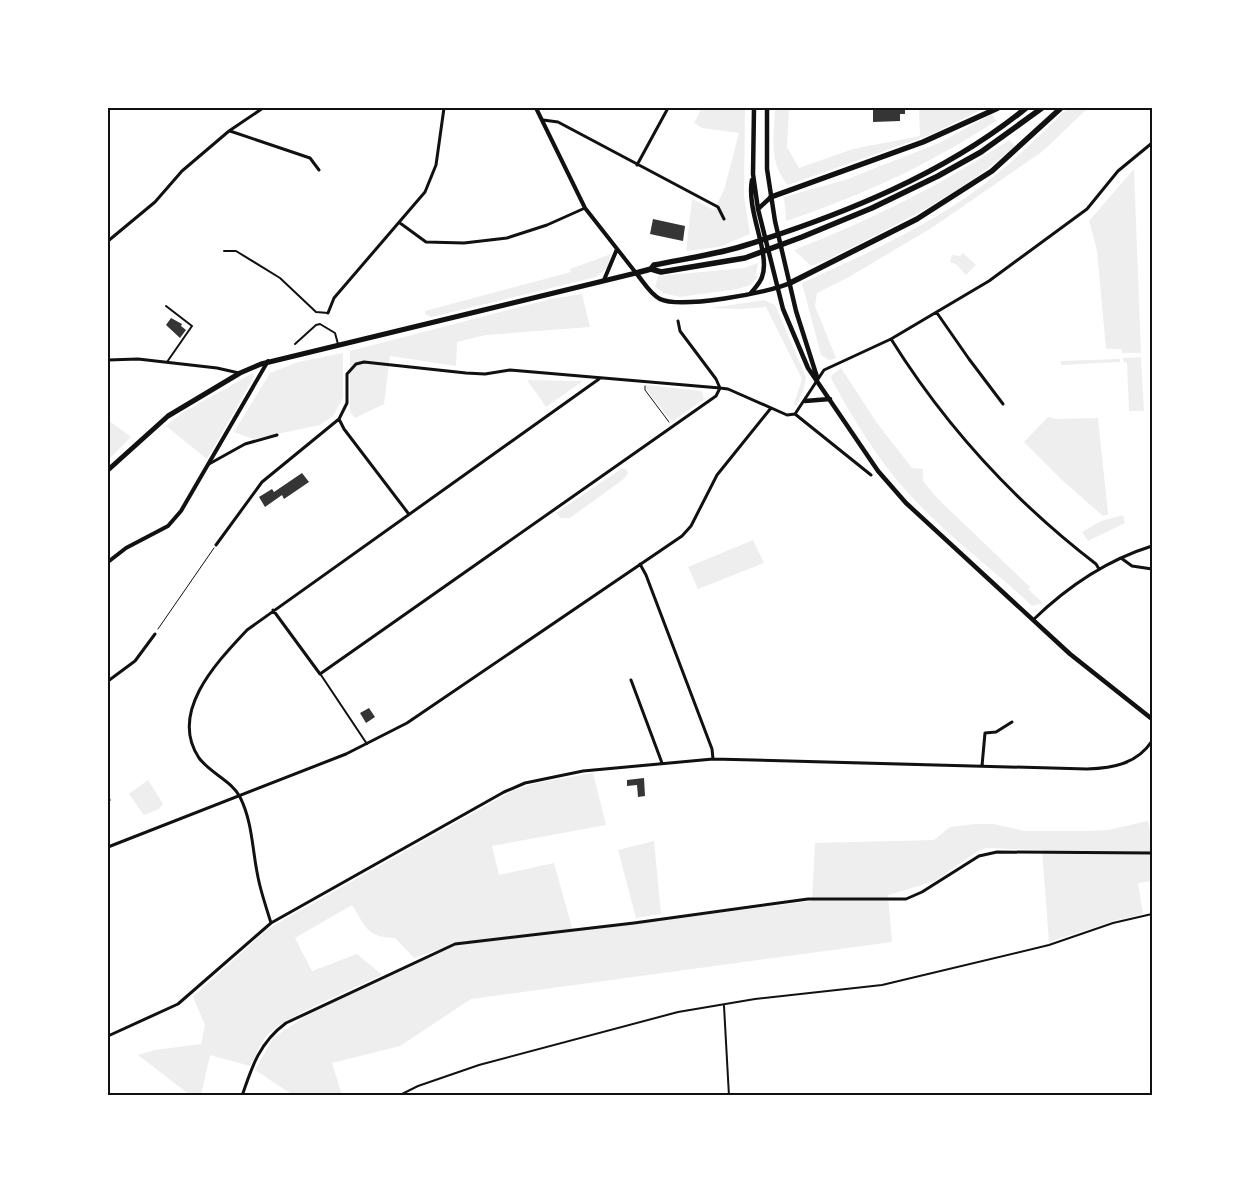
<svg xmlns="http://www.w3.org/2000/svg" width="1260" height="1203" font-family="'Open Sans',sans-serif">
	<rect width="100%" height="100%" fill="#fff"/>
	<path fill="#eee" d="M702,108H745L744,196L750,234L719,247L686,251L692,199L714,210L724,190L739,133L702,128L694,123Z
		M775,108H789L787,147L799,168L853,149L920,136L919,108H985L932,134L788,185C768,163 774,135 775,108Z
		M1068,108H1088L1043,151L933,227L849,277L817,293L815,306L836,358L829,360L821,355L802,283C870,252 941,221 998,173C1023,153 1045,129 1068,108Z
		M992,114L996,121C926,166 866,194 786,221L784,197L845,180L939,143Z
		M1009,140L1015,146C960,196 891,227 825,261L811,266L794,250C869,221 942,185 1009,140Z
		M1134,169L1141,353H1122V349H1106L1097,250L1089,221Z
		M963,253L976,265L966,275L956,264L950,262L952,255L960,256Z
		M611,254L608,267L596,277L432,317L425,314V311L571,272L570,269Z
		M758,263L756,275L758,277L751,285L737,289L680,297L664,293L655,287L658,276L744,268Z
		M582,294L590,327L486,335L457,342L456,366L390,356L384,404L355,418L350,412V351L551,299Z
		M764,300L775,305L806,377L803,392L796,406L794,404L802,379L766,307L739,309L711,308Z
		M343,353V398L333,416L320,425L253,439L234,432L270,373L298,362Z
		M1141,357L1144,411H1129L1127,363L1124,362L1123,358Z
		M1120,359V362L1061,365V361Z
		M841,368L877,423L912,468L923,469V481L938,499L1030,587L1028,589L1043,603L1032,606C992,568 946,535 908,493C878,460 853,419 832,380L831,376Z
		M253,373L254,377L207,459L166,426L182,413Z
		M527,380L583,381L546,407Z
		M646,385L702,391L704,399L672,422L646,389Z
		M1048,417L1057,419L1098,418L1108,514L1103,516L1062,480L1024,442Z
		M108,420L131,437L108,460Z
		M621,469H626L628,473L625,478L570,518H561L556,513Z
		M1123,515L1125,523L1088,541L1082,532L1101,521Z
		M753,540L764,563L698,589L688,567Z
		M593,773L606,825L492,846L499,875L554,863L573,931L812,901L815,843L934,840L950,827L975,824H994L1025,831H1086L1108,830L1148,821L1152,843V881L1138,883L1143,914L1117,920L1049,942L1042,850L986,848L978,851L935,881L888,895L892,942L471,999L400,1046L332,1063L342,1095H293L255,1070L273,1038L304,1017L444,949L467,942V940L414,958L395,938C366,937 366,927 352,905L295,938L312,971L357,954L382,975C357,987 278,1019 264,1039C259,1047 255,1057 250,1066L210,1055L201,1095H190L138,1055L155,1050L201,1044L205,1025L193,997L266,930L280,922L512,791L536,783Z
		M148,780L163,804L159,809L144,815L129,794Z
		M654,841L661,914L636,918L618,850Z"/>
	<path fill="#353535" d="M873,108H905V114H900V121L873,122Z
		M653,219L685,226L683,241L650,234Z
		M171,318L182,324L181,326L186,330L180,338L166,325Z
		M302,473L309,482L284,499L282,495L265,507L259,497L272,489L274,492Z
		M369,708L375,717L366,723L360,713Z
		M644,778L645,796L638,797L637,785L627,786V780Z"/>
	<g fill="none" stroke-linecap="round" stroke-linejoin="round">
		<path stroke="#111" stroke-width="1" d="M645,386V390L669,422
			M158,629L214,548"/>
		<path stroke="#111" stroke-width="2" d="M224,251H236L280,278L316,312L328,313
			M166,306L192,326L167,362
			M295,344L316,325L320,324L335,333L338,344
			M321,675L367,744
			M724,1006L729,1096
			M398,1096L418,1086L479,1065L678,1012L755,999L882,985L1049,945L1113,923L1152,914"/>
		<path stroke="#111" stroke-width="3" d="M543,120L558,122L718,207L724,219
			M230,131L310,158L319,170
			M637,165L668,108
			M400,223L426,242L464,243L507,238L547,225L585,208
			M108,241L155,202L182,171L229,131L263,108
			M328,313L334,298L425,192L436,165L444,108
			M937,313L969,359L1003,404
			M678,321L680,331L716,379L720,388
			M891,339C946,427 1014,501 1096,564L1099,569
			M108,360L138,359L217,368L239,373
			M795,414L871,475
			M339,419L344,429L408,513
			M209,464L245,444L277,435
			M216,545L262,482L339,419L347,403V374L356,364L364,362L466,373L485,374L510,370L720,388L728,389L787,415L795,414L824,370L891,339L989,281L1087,209L1118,171L1152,143
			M1121,558L1132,566L1152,569
			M640,564L646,575L712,749L713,759
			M273,610L320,674L716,396L720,388
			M1033,620C1067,587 1107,560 1152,546
			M631,680L662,763
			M108,681L135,661L155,634
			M982,766L985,733L996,732L1012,722
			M108,797L109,800
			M108,847L346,754L407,723L682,536L691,526L717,475L771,408
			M271,923C267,910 263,898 260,886C252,856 254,825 240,797C232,781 210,773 199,758C168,712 218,661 247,630L599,379
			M108,1036L178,1004L271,923L504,792L525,783L583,771L713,759L1087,769C1113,768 1137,764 1152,741
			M242,1096C252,1066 260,1042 286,1023L455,944L634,923L808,899H906L922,892L979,856L997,852L1152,853"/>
		<path stroke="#111" stroke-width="4" d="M536,108L585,208L636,273
			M604,280L617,249
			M108,562L126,548L168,526L181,511L268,361"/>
		<path stroke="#111" stroke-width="4.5" d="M754,108L753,174L758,209L783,309L808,368L878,471L906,503L1070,654L1152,719
			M767,108V169L775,221L796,311L817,377
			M758,209L771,197
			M636,273C643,281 650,294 660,299C680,309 769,293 790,283
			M751,293C755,288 760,283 762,277C771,254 746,211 752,180
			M805,401L830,399"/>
		<path stroke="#111" stroke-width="5" d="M108,470L168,416L240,373L261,364L636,273"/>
		<path stroke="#111" stroke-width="5.5" d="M771,197L923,142L998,108
			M651,269L661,272L745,258L802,237L872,208L938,176L981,152L1042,108
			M636,273L651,269L654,265C683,259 714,255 743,246C842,215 945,174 1026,108
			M790,283L917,219L992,171L1061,108"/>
	</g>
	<rect width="1260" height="1203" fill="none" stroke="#ffffff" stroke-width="218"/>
	<rect x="109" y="109" width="1042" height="985" fill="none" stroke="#111" stroke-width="2"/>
</svg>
